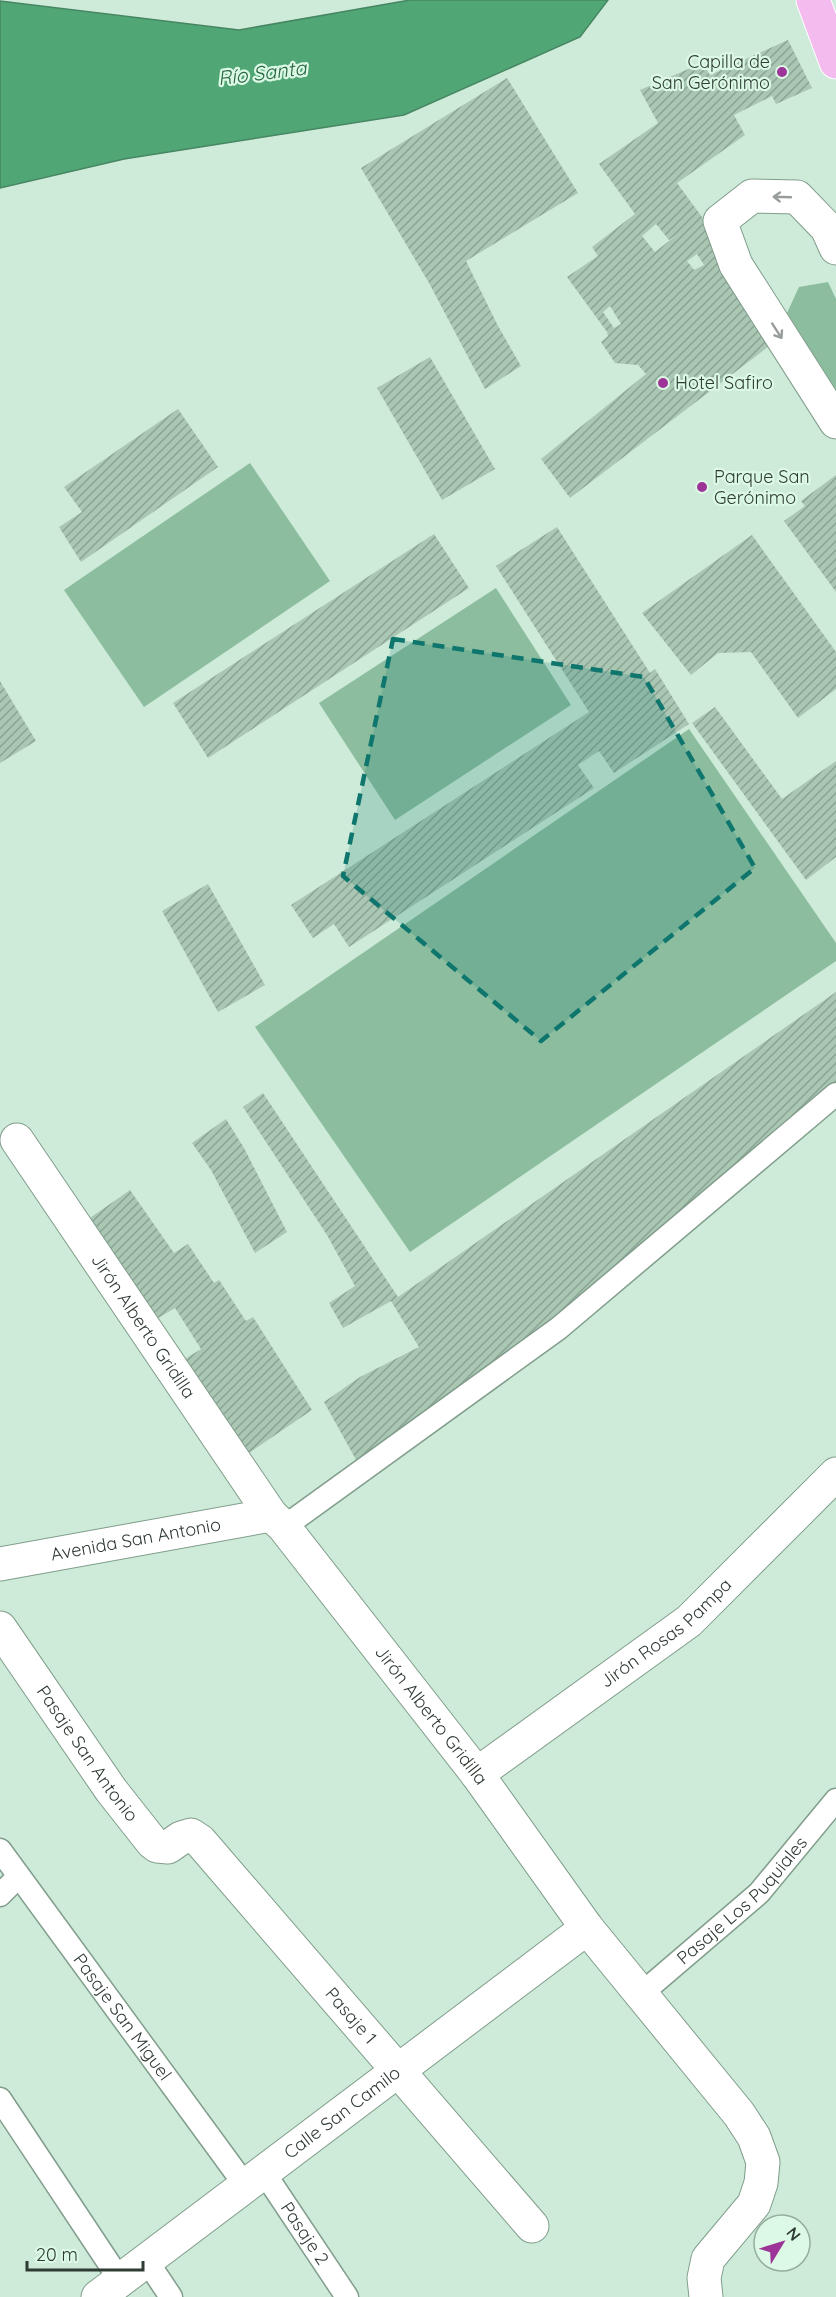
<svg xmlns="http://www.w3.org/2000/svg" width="836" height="2297" font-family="Quicksand,sans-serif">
	<defs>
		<pattern id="building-hatch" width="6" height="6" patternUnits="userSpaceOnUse" patternTransform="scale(1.5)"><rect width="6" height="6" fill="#aac7b4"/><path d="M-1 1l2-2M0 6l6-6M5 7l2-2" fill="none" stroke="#8ba393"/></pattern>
	</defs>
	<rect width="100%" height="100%" fill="#cdebd8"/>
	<path fill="#8cbd9f" d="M828,282L836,299V395L787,313L799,287Z
		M250,463L330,581L144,707L64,590Z
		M496,588L571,705L395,820L319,703Z
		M689,729L836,943V961L410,1252L255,1027Z"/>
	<path fill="#51a676" stroke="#478662" stroke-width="1.5" d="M410,0H608L580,37L404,115L124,159L0,188V1L239,30Z"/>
	<path fill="url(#building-hatch)" fill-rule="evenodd" d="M788,40L812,88L776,104L772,96L734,115L745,135L677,183L702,217L777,340L570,498L541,459L646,374L638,365L615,363L601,342L608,336L607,332L567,277L598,256L592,247L635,214L599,164L658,123L640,90L702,63L710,75ZM656,224L669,240L678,234L655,252L642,236ZM697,254L704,265L694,270L687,261ZM610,306L621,324L614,328L603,312Z
		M507,78L578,193L466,261L498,326L521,366L485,389L429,283L361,168Z
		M430,357L495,469L442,500L377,388Z
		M178,409L218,467L81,562L59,527L82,512L64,487Z
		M836,475V592L784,521L805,506L801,501Z
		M557,527L650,673L655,669L689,724L614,773L599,751L578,765L594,788L349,947L334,924L313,938L291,905L589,712L496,566Z
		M434,534L469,588L208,758L173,703Z
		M752,535L836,652V689L798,718L751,652L718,653L691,675L642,613Z
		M0,681L36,741L0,763Z
		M715,707L782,799L836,761V857L806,880L692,723Z
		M208,884L265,985L218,1012L162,911Z
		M836,992V1084L539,1330L360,1467L324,1402L360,1377L419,1347L391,1301L343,1328L329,1303L355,1286L327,1235L243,1107L263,1093L398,1297Z
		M226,1119L244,1148L287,1232L255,1253L211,1170L192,1143Z
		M130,1190L174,1253L188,1244L214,1283L219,1280L246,1321L253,1317L312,1410L246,1455L185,1359L201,1349L175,1308L155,1320L87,1220Z"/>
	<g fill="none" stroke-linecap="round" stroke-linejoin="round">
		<defs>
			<g id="service">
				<path d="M284,1527L559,1328L836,1094"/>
				<path id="s1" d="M0,1850L245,2185"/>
				<path d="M0,1895L18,1877"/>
				<path id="s2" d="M641,1994L759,1893L836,1800"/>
				<path d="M0,2099L120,2280"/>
				<path id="s3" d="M263,2171L347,2297"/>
				<path d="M147,2261L171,2297"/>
			</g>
			<g id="minor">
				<path d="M836,248L827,228L797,197L752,196L720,221L736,265L836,422"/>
				<path id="s4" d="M17,1140L271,1515"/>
				<path id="s5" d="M0,1628L111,1790L152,1842L157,1846L168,1847L181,1838L191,1835L200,1841L532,2226"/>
				<path id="s6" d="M98,2297L587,1928"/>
			</g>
			<g id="tertiary">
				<path id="s7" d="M0,1564L271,1515L284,1527L477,1774L587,1928L739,2114L754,2137L763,2162L761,2183L754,2204L708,2259L704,2278L706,2297"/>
				<path id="s8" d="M477,1774L689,1621L836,1474"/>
			</g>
			<path id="primary" d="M813,0L836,62"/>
		</defs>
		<use href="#service" stroke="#819d8b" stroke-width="25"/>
		<use href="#minor" stroke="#819d8b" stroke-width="35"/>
		<use href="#tertiary" stroke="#819d8b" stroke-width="35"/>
		<use href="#primary" stroke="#fff" stroke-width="35"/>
		<use href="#service" stroke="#fff" stroke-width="22"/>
		<use href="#minor" stroke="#fff" stroke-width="33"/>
		<use href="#tertiary" stroke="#fff" stroke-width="33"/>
		<use href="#primary" stroke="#f4bbef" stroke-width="33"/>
	</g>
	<defs><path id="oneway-shaft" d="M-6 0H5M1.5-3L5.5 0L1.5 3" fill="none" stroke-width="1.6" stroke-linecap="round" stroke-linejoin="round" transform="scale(1.5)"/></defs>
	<g stroke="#979d99">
		<use href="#oneway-shaft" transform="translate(782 197) rotate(-178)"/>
		<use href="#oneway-shaft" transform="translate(777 331) rotate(57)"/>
	</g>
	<path fill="#0f766e" fill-opacity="0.2" stroke="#0f766e" stroke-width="4.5" stroke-dasharray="12 8" stroke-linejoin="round" d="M393,639L644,677L755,868L541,1041L343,876Z"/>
	<g fill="#9d3497" stroke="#dbf9e5" stroke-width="2">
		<circle cx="782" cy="72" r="6"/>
		<circle cx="663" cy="383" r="6"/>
		<circle cx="702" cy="487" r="6"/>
	</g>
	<g text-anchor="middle" stroke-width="4.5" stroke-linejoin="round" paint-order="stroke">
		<g font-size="18" fill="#2f3b33" stroke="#dbf9e5" text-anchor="start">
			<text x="770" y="68" text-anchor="end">Capilla de<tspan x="770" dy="21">San Gerónimo</tspan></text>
			<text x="675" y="389">Hotel Safiro</text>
			<text x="714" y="483">Parque San<tspan x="714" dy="21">Gerónimo</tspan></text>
		</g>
		<g font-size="18" fill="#2f3b33" stroke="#dbf9e5">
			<text dy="6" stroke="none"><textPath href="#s4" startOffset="225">Jirón Alberto Gridilla</textPath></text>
			<text dy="6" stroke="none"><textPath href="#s7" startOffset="138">Avenida San Antonio</textPath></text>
			<text dy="6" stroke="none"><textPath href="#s8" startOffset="236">Jirón Rosas Pampa</textPath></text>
			<text dy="6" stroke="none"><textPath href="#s7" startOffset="532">Jirón Alberto Gridilla</textPath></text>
			<text dy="6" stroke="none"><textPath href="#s5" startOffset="153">Pasaje San Antonio</textPath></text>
			<text dy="6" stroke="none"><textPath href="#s2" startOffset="138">Pasaje Los Puquiales</textPath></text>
			<text dy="6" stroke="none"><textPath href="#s5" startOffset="548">Pasaje 1</textPath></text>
			<text dy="6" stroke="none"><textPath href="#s1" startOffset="207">Pasaje San Miguel</textPath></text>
			<text dy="6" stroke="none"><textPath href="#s6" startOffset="306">Calle San Camilo</textPath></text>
			<text dy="6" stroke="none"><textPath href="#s3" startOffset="75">Pasaje 2</textPath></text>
		</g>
		<g font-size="20" font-style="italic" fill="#276543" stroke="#dbf9e5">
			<text transform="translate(262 73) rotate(-7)" y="7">Río Santa</text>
		</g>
	</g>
	<g transform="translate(782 2243) rotate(52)"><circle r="28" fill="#dbf9e5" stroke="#96ad9e" stroke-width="1.5"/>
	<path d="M0-4.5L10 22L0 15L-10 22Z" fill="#9d3497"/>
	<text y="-9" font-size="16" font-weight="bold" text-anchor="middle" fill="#2f3b33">N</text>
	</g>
	<path d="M27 2261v9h116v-9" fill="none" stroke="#2f3b33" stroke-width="3"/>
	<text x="36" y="2261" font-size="18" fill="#2f3b33" stroke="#dbf9e5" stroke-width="4.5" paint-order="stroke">20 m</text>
</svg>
